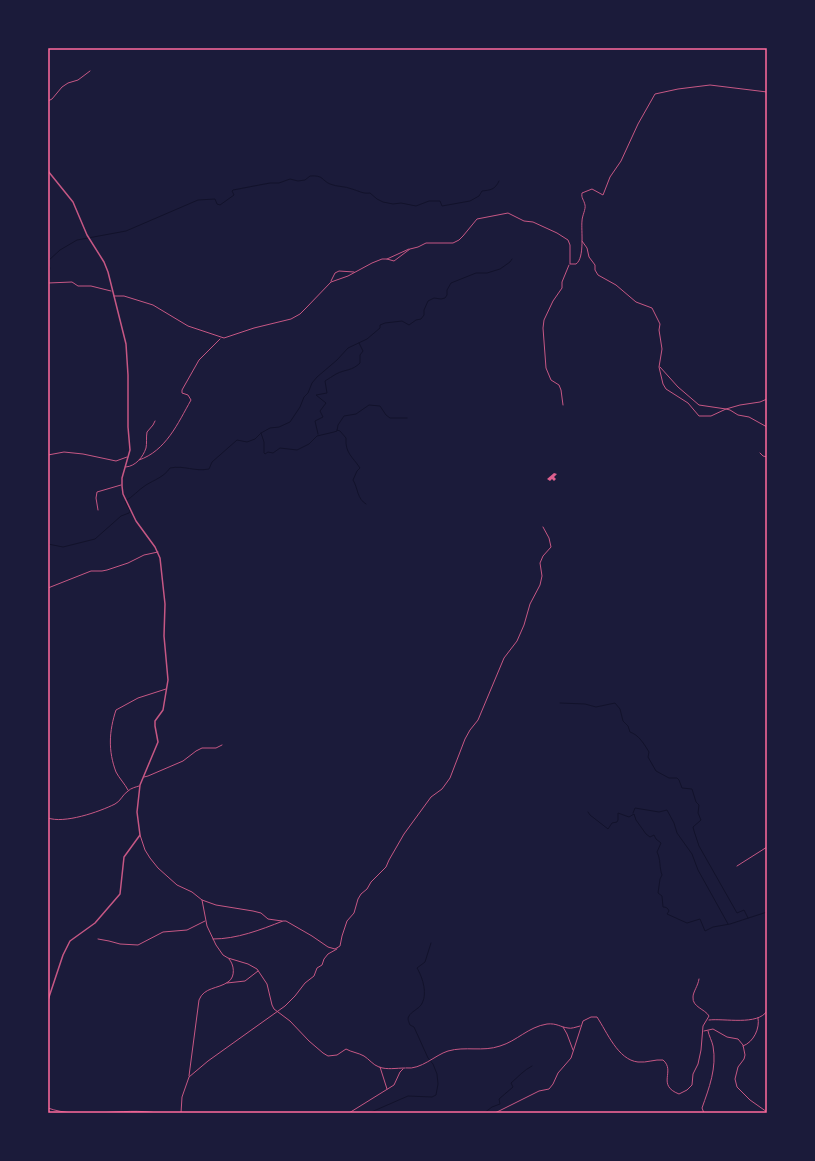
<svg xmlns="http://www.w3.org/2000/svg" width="815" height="1161" font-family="'Sofia Sans Condensed',sans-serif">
	<rect width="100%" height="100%" fill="#1b1b3a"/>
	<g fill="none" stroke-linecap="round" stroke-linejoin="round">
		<path stroke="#12122b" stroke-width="1" d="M48,261L60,250L77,240L126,231L198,200L215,199L217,204L220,205L234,195L232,191L233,190L270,183H279L290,179L298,181L305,180L310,176C324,175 321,180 330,184C337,187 345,186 352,189C359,191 363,194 370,193L377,199L383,202L393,204L401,203L416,206L429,201H440L442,206L470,201L479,196L482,191C490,190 495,190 499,181
			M48,264L50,268L48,276
			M337,430L340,431L346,438C345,453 352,456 360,468L357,471L353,480C358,488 357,499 366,504
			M261,433L264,442V453L265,454L268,452L273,453L280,448L297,450L309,444L317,436L334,432L337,431L338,425L344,416L356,414L369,405L380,406L386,415L390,418H407
			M318,434L315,421L323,417L320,411L326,403L316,395L327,393L325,381C329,379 332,376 336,374C346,369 352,371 360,363V355L363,351L359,343
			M48,544L63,547L95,539L121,516L129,513L130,511L125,501C133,497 138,490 146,485C154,480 164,477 170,468C184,465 195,472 209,469L212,462L237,440L247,442L255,439L261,433L270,428L279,427L290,422L300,407L304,397L308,393L312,383L317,377L337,360L348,348L367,339L380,328V325L385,323L402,321L409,325L416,320L421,319L424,315V310L428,301L434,298L441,299L445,298L447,295V290L451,283L476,273H487L500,269L510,262L512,259
			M560,703L585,704L596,707L615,703L620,709L623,721L628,726L630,732C639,735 644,744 649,752L648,757L656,771L669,778H677L679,780L682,788L692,789L696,802L699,805L698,813L701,820L693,827L694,831L699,846L737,913L744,910L748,918
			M588,812L590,815L608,829L612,823L617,822L618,820V813L629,817L634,814L636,820L646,834L650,837L654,835L656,839L661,843L657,852C661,860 659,867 662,875L660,879L658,893L662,896L663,907C666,907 668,908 669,911L667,914L687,923L700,919L705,931L713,927L730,924L767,912
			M633,813L635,808L659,812L667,810L674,823L677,833L692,854L698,870L728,924
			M369,1113L408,1096L432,1097L436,1095L438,1084L437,1074L433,1064L428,1058L414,1027L410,1025C409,1022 407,1019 409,1016C411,1012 418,1009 421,1005C428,995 423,978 417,968L425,962L431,943
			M484,1113L492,1107L500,1104L499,1099L513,1087L511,1083C518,1077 524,1070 532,1066"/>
	</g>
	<path fill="#dd5f8e" d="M554,473L557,474L554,477L556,479L554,481L552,479L550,481L547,479Z"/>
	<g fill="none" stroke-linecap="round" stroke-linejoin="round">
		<path stroke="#c65784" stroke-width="1" d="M48,101L52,99L62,87L68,83L78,80L90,71
			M582,241L587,248L589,257L595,265V270L598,275L616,285L636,302L652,308L660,324L659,330L662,349L659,367L663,384L666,389L688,403L699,416H711L726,409L730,410L738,415L749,417L767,427
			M387,259L409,249
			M331,281L335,273L339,271L354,272
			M48,283L72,282L78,286H91L111,291
			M114,296H124L153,305L188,326L224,338L254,328L291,319L300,314L306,308L331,282L348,276L372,263L382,259H387L394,261L410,249L418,247L426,243H453L459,240L463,236L477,219L508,213L524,221L533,222L557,233L568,240L570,245V264H576C585,258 581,230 582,221C582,216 586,209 585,205C584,200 581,198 582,193L592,189L603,195L610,177L621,161L638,124L655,94L678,89L710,85L767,92
			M660,367L678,387L699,405L726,409L740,405L760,402L767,399
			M563,405L561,390L559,385L551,380L546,368L543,328L544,320L553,301L562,288V282L569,265
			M760,453L763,456L767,457
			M48,455L64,452L83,454L116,461L127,457
			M139,460C166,451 178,423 191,400L188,395L182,393V390L199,360L220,339
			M126,467C136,466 143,457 146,448C147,444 146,437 147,432L153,425L155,421
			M98,510L96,498L97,492L121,485
			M48,588L91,571H102L107,570L128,563L144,555L158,552
			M144,777L148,776L183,761L196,751L202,748H216L222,745
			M128,790C125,784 119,778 116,772C108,751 109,731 116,710L138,698L166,689
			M48,818C64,824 99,812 115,804C121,801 122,795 128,791C131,788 136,787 139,786
			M140,835L145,850L150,858L158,868L177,885L192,892L202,900L216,905L253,911L261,913L268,919L282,921
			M737,866L767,847
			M202,900L207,926L216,945L223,955L228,958L248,964L257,969L267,984L272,1005L274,1009L290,1021L309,1041L323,1053L328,1056L337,1055L346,1049C351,1052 359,1053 364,1056C369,1059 373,1065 379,1067C387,1070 396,1068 405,1068
			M98,939L109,941L120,944L138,945L163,932L187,930L205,921
			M213,939C237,939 260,930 283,921H286L312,936L328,947L335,949L340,946L342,936L347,921L354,913L358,899L361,894L367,889L371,882L386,867L389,860L404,834L431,797L442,789L450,778L465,739L470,730L478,720L504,658L517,641L524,625L530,604L540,585L542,576L540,563L543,556L551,547L549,538L543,527
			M227,983L245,981L258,971
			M709,1020C724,1018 758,1026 767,1011
			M563,1027L567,1034L573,1050
			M704,1031L713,1029L727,1037L738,1039L743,1045L745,1055L744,1059L738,1067L735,1079L737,1087L750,1100L767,1112
			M743,1046C754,1042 760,1028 758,1018
			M380,1067L387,1089
			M406,1068C421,1070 435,1055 448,1051C465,1046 483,1052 500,1046C517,1041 528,1027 547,1024C557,1023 560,1027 568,1028C571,1029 576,1027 580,1026
			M189,1076L199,1000C204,987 218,989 228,982C236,977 234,964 229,959
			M48,1108C80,1120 123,1107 157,1113
			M181,1113L182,1097L189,1077L208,1061L285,1006L295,996L305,983L314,976L317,968L322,965L324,959L328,954L337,949
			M349,1113L394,1085L400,1072L403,1069
			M495,1113L539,1091L549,1089L553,1084L558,1073L571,1058L583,1021L591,1017H597C607,1032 618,1060 638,1062C647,1063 655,1059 663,1060C676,1071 656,1085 679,1094L687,1090L692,1085L693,1074L698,1064L701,1050L703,1026L709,1016C705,1009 692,1007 693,997C693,992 698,986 699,979
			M704,1113L702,1108C709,1088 717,1068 713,1046C712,1041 709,1036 708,1031"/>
		<path stroke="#c65784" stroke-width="1.5" d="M48,171L73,202L87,235L104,262L108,272L126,344L128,375V427L130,450L122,478V486L123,494L136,521L155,547L160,558L165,604L164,636L168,680L163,710L155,721V726L158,742L140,785L137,812L140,835L124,857L120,894L95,923L70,941L63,955L48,1000"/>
	</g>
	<rect width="815" height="1161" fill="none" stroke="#1b1b3a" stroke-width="98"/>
	<rect x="49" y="49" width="717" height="1063" fill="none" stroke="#ff6b9d" stroke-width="1.5"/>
</svg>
